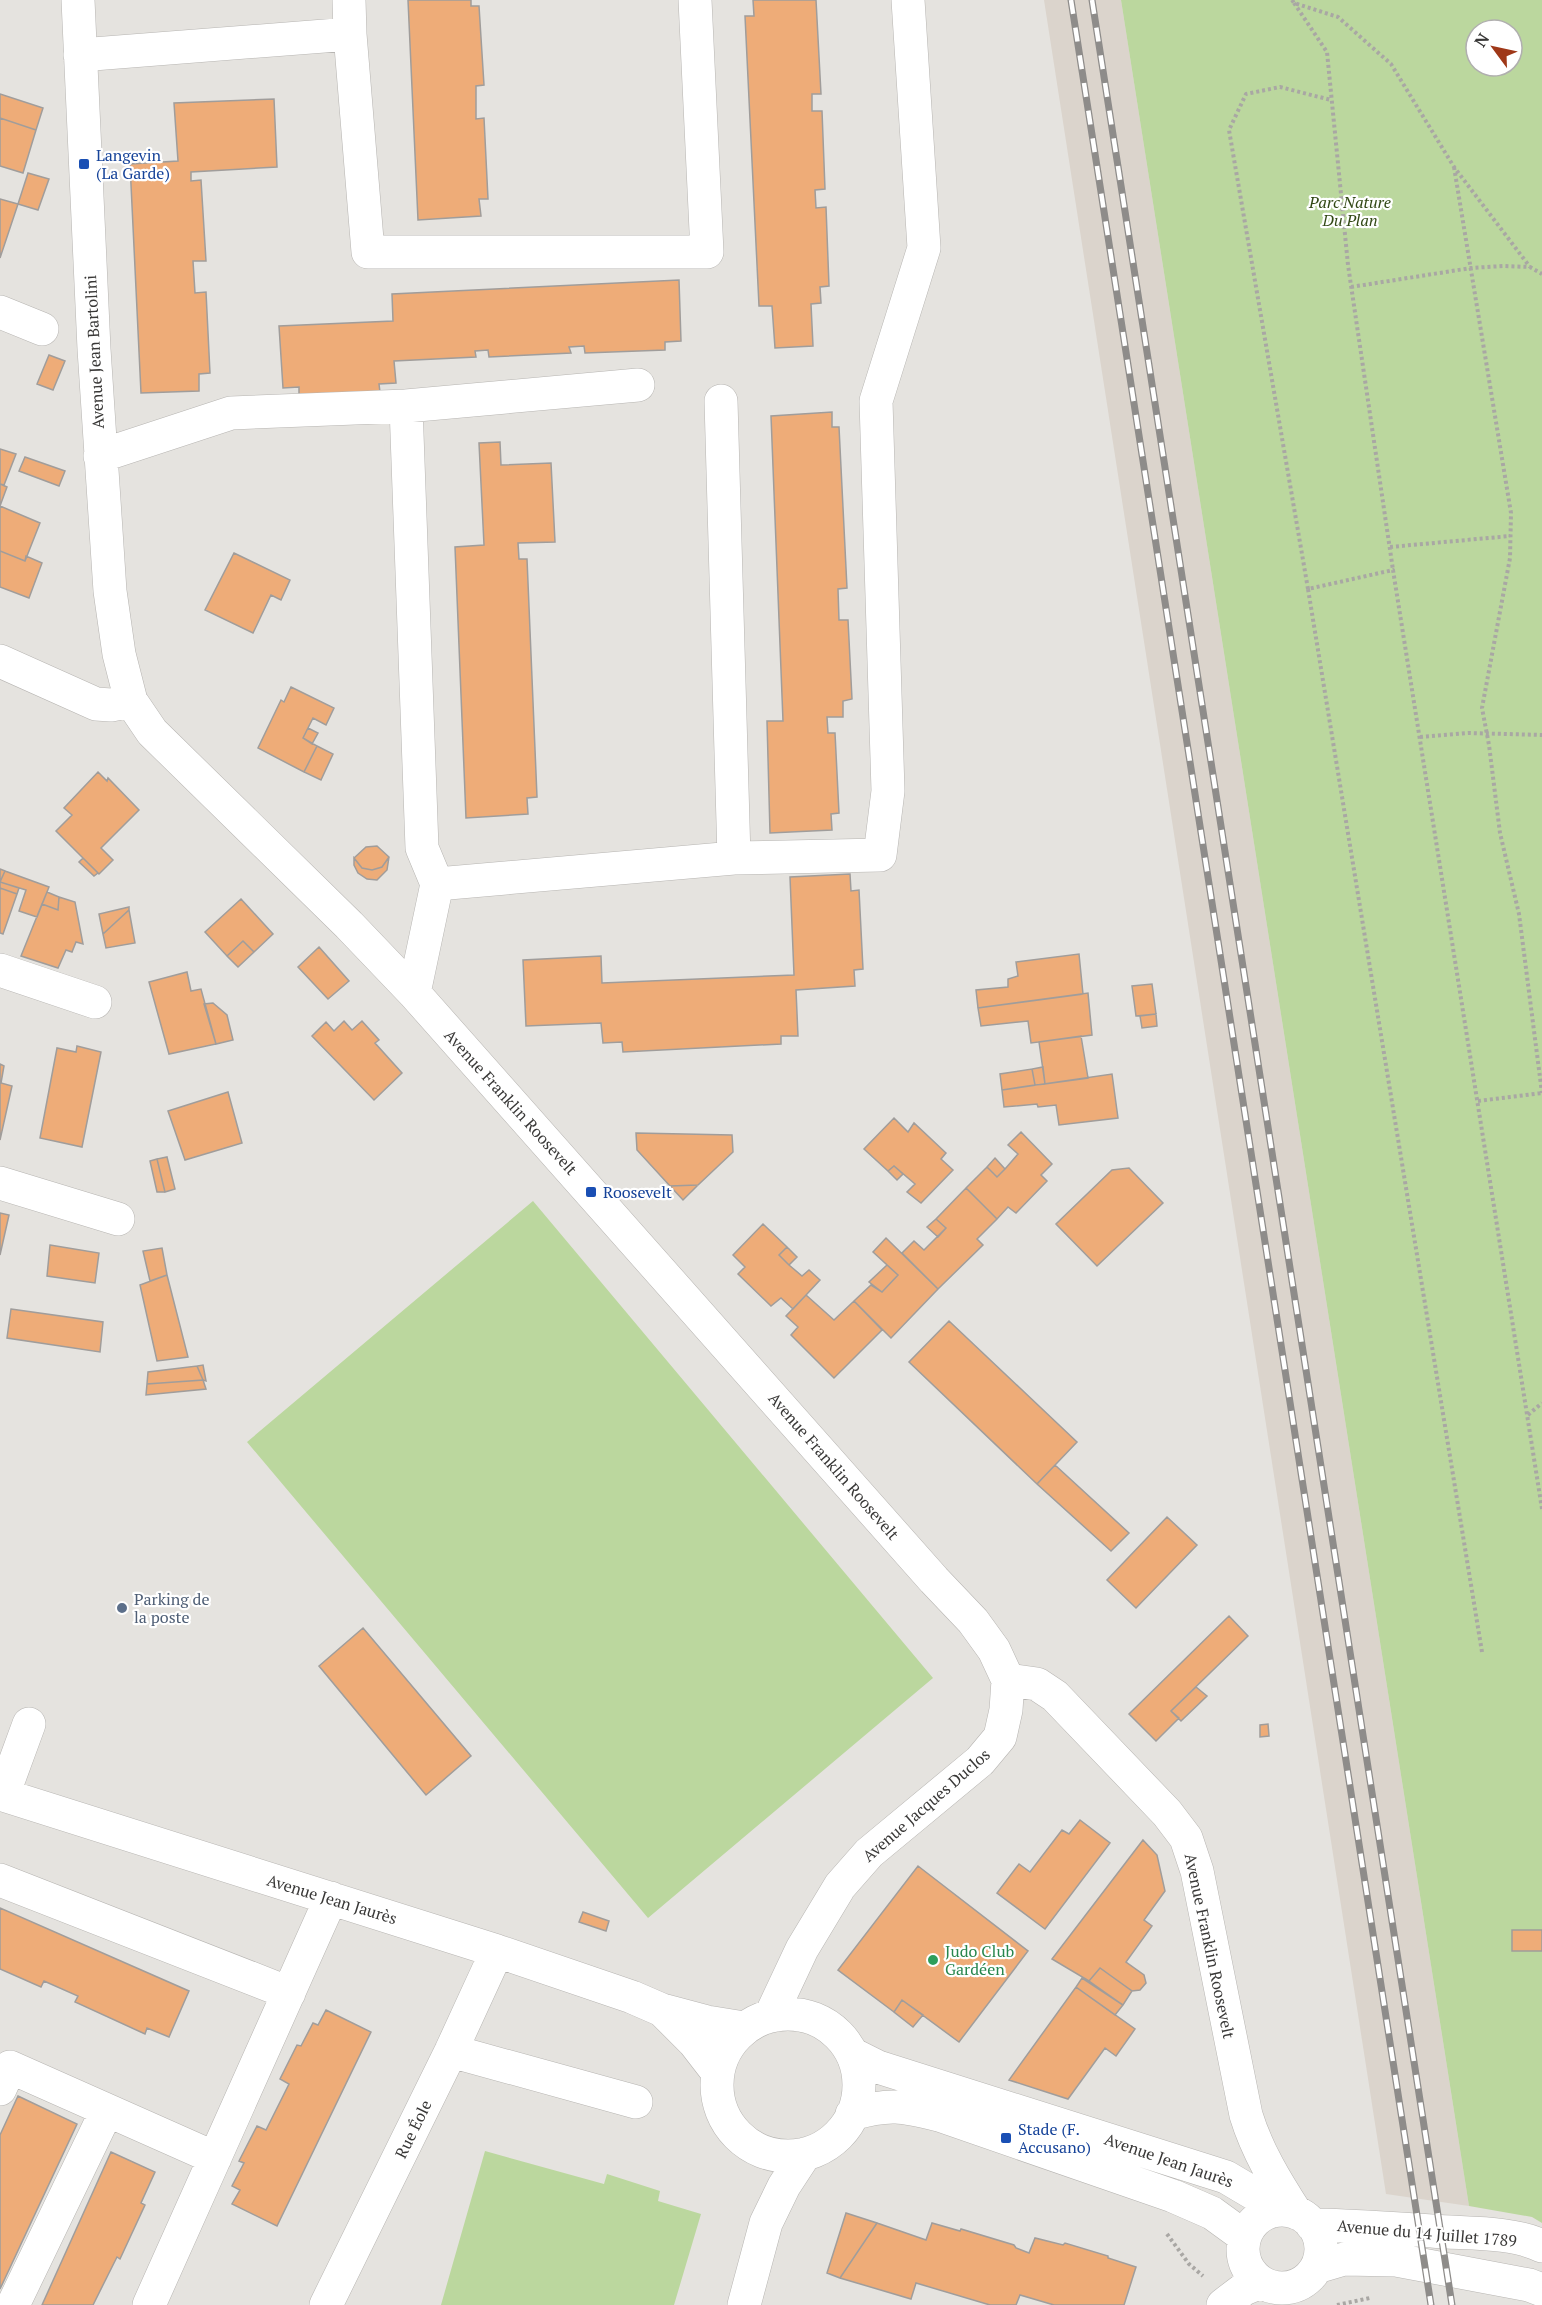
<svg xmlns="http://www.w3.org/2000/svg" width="1542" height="2305" font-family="'PT Serif',serif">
	<rect width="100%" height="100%" fill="#e5e3df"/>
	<path fill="#dbd4cc" d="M1044,0H1121L1469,2206L1386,2194Z"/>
	<path fill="#bbd79e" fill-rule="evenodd" d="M1121,0H1542V2223L1532,2217L1469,2206ZM1476,30H1512V66H1476Z
		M533,1201L933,1678L648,1918L247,1442Z
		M485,2151L604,2184L607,2174L660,2191L658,2201L701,2214L674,2305H441Z"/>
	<path fill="#eeac78" stroke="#a09d9b" stroke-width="1.5" d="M408,0H471V6H479L484,85L476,86V119L484,118L488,199H479L481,216L418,220Z
		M753,0H816L821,94H812V111H822L825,189L815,190L816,208L826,207L829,286L820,287L821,303L811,304L813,346L775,348L772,306H759L745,16H754Z
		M0,94L43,108L36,130L0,118Z
		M274,99L277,167L191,172V181L201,180L206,261H193L195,293L206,292L210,373L199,374V391L141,393L130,164L178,161L174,103Z
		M0,118L36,130L23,173L0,166Z
		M28,173L49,179L38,210L18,204Z
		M0,199L18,204L0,258Z
		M679,280L681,341L665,342V350L585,353L584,346L569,347L571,353L489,357L488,350L475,351L476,357L394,361L396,383L379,384L380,392L299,396V387L283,388L279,326L393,321L392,294Z
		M49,355L65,361L53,390L37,384Z
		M832,412V427H839L847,588L838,589L839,620H848L852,699L843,701V717H827L828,733H835L839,813L831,814L832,830L770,833L767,721H783L771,416Z
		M500,442L501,465L551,463L555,542L518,543L519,559H527L537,797L527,798L528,814L466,818L455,547L484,545L479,443Z
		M0,449L16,454L4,485L0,484Z
		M25,457L65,471L59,486L19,471Z
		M0,484L7,487L0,506L40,523L25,561L0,551Z
		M0,551L25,561L26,556L42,563L29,598L0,587Z
		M234,553L290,580L281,600L271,595L253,633L205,610Z
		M291,687L334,708L326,725L313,718L303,738L317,746L304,772L258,748L281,700L284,702Z
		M308,728L318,733L312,744L303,738Z
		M317,746L333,754L321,780L304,772Z
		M98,772L107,781L108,778L139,810L101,848L113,860L99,874L56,831L72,815L64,808Z
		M377,846L389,857L382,867L372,870L362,868L354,858L366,847Z
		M389,857L387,870L377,880L367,879L358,873L354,865V858L362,868L372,870L382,867Z
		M83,858L98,873L94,876L79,862Z
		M0,869L5,871L0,882L19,888L17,894L0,888Z
		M5,871L49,887L37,917L19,911L26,890L0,882Z
		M850,874L851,891L859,890L863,969L854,970L855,986L796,990L798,1036H781V1044L623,1052L622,1042L603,1043L601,1023L526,1026L523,960L601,956L602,983L794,975L790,877Z
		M0,888L17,894L3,934L0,933Z
		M47,892L59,897L58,910L42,904Z
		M59,897L75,902L83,944L76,942L72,952L66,950L58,968L21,956L42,904L58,910Z
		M241,899L273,934L254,952L243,941L227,956L205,932Z
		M129,907V910L103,934L99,914Z
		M129,910L135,943L106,948L103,934Z
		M243,941L254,952L238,967L227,956Z
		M319,947L349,981L328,999L298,967Z
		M1079,954L1083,994L978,1008L976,990L1008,987V979L1018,976L1016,962Z
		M187,972L191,991L201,989L216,1044L169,1054L149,982Z
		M1152,984L1156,1014L1136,1016L1132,986Z
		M1088,993L1092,1035L1031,1043L1028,1021L981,1026L978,1008Z
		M213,1003L227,1015L233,1040L216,1044L204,1004Z
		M1156,1014L1157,1026L1142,1028L1140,1016Z
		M344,1021L352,1030L362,1021L379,1040L375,1043L402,1073L374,1100L312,1036L326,1022L334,1031Z
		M1081,1036L1088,1078L1045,1084L1039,1042Z
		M77,1046L101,1052L82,1147L40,1138L57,1048L76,1052Z
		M0,1064L4,1066L1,1083L12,1086L0,1140Z
		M1043,1067L1045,1084L1035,1085L1032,1069Z
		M1032,1069L1035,1085L1002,1090L1000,1074Z
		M1112,1074L1118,1118L1059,1125L1056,1105L1038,1107L1037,1104L1004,1107L1002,1090Z
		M228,1092L242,1143L185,1160L168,1111Z
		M894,1118L908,1132L914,1123L946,1153L941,1159L953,1170L921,1203L907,1192L915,1184L894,1166L888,1171L864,1149Z
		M1021,1132L1052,1164L1041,1175L1047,1181L1016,1213L1008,1207L997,1219L966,1188L987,1167L997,1177L1005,1169L1018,1154L1008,1145Z
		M636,1133L732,1135L733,1152L698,1185L670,1186L637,1150Z
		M167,1157L175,1189L165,1192L157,1159Z
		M995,1158L1005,1169L997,1177L987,1167Z
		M157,1159L165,1192H157L150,1161Z
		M894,1166L903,1174L897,1180L888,1171Z
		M1129,1168L1163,1203L1097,1266L1056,1224L1112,1170Z
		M698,1185L683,1200L670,1186Z
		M966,1188L997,1219L977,1239L983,1245L938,1289L902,1253L914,1241L924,1250L946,1228L936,1219Z
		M0,1213L9,1215L0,1255Z
		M936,1219L946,1228L938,1237L927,1227Z
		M763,1224L787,1247L779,1255L789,1265L802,1276L809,1270L820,1280L793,1309L781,1298L771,1306L738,1274L745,1267L733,1255Z
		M886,1238L938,1289L891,1338L854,1301L871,1285L882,1292L898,1275L873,1252Z
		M50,1245L99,1253L95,1283L47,1276Z
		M787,1247L797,1257L789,1265L779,1255Z
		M162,1248L167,1275L150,1281L143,1251Z
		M887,1265L898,1275L882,1292L869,1282Z
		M167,1275L188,1357L157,1361L140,1285Z
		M806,1295L834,1320L854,1301L882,1330L834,1378L791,1335L798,1327L786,1316Z
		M11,1309L103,1322L100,1352L7,1338Z
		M949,1321L1077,1442L1037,1484L909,1362Z
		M203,1365L206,1381L203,1380L197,1366Z
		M197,1366L203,1380L147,1384L148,1372Z
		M203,1380L206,1389L146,1395L147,1384Z
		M1055,1465L1129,1533L1111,1551L1037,1484Z
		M1167,1517L1197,1545L1136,1608L1107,1580Z
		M1229,1616L1248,1636L1171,1711L1179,1718L1156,1741L1129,1714Z
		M363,1628L471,1756L426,1795L319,1666Z
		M1196,1687L1207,1696L1181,1721L1171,1711Z
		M1268,1724L1269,1736L1260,1737V1725Z
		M1080,1820L1110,1843L1045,1929L997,1893L1019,1864L1030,1872L1062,1830L1069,1834Z
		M1143,1840L1157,1855L1165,1891L1144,1920L1152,1926L1126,1962L1144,1975L1146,1983L1140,1990L1132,1991L1100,1968L1089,1981L1052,1959Z
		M918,1866L1028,1951L959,2042L902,2000L894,2012L838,1970Z
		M0,1908L189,1991L169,2037L147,2028L145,2034L75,2002L78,1996L44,1981L41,1987L0,1969Z
		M583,1912L609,1921L606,1931L579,1922Z
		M1512,1930H1542V1951H1512Z
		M1100,1968L1132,1991L1123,2005L1089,1981Z
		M1082,1978L1123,2005L1115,2015L1076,1987Z
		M1076,1987L1135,2029L1116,2056L1105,2048L1068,2099L1009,2080Z
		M902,2000L923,2015L913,2027L894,2012Z
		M326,2010L371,2032L277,2226L232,2204L240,2190L232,2186L244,2163L239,2161L257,2126L266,2130L289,2084L280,2079L297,2045L301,2046L313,2023L318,2025Z
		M18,2096L77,2124L0,2289V2135Z
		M111,2152L155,2172L141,2203L145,2205L120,2259L117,2257L93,2305H42Z
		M846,2213L877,2223L840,2278L827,2273Z
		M877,2223L926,2240L932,2223L960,2231L961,2229L1014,2245L1016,2248L1029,2253L1035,2238L1063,2245L1065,2243L1108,2256V2258L1136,2267L1124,2305H1054L1020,2295L1016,2305H990L916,2283L911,2299L840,2278Z"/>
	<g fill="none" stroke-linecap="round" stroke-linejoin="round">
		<defs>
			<path id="minor" d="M78,0L94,349L110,591L119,654L131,701L152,732L349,925L414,993L934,1580L973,1621L994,1650L1008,1680L1006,1710L1000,1737L980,1761L869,1853L840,1886L802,1949L771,2015
				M350,34L368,252H707L695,0
				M80,55L350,34L349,0
				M0,312L42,329
				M100,456L231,413L406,406
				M0,661L96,704L111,705L131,701
				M734,858L880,855L888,791L876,401L924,248L908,0
				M437,884L422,848L406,406L638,385
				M0,970L95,1002
				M414,993L437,884L734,858L721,401
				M0,1183L118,1219
				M1008,1680L1037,1684L1055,1696L1167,1813L1186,1838L1197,1871L1246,2115C1257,2151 1276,2182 1296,2213
				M0,1794L497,1951L632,1997L662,2010L707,2022L744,2028
				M3,1795L29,1724
				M0,1880L289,1993
				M664,2012L694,2042L718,2073
				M717 2085a71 71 0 1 1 142 0a71 71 0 1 1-142 0Z
				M451,2051L636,2102
				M852,2054L878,2067L1226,2177L1258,2196L1274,2211
				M0,2089L10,2067L215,2158
				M852,2114C890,2103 902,2106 939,2115L1173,2196L1212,2213L1245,2237
				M1243 2249a39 39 0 1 1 78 0a39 39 0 1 1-78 0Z
				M1312,2225C1352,2225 1392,2229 1432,2231C1467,2234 1510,2231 1542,2246
				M1317,2267L1344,2259L1396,2260L1529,2285L1542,2290
				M13,2305L107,2110
				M149,2305L331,1898
				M326,2305L451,2051L497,1951
				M744,2305L766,2223L784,2186L805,2154
				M1223,2305L1244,2289L1261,2282"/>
		</defs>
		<use href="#minor" stroke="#b7b5b2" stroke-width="34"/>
		<path stroke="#a9a7a4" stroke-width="4" stroke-dasharray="3 3" stroke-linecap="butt" d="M1292,0L1294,3L1338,17L1391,64L1454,167L1530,267
			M1294,3L1327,52L1348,265L1393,570
			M1454,167L1511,513L1510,558L1482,708L1489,745L1500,833L1519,914L1542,1093
			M1351,287L1471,268L1503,266L1530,267L1542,274
			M1390,547L1510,536
			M1308,589L1229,130L1246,94L1280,87L1331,100
			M1420,737L1469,733L1542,735
			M1478,1101L1542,1093
			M1528,1415L1542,1403
			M1482,1652L1308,589L1393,570L1542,1509
			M1167,2234L1189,2264L1203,2276
			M1337,2305L1370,2298"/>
		<use href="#minor" stroke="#fff" stroke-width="33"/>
		<defs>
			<path id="rail" d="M1071,0L1431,2305
				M1092,0L1452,2305"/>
		</defs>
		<use href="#rail" stroke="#8e8c8a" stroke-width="7"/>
		<use href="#rail" stroke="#fff" stroke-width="4.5" stroke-dasharray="14" stroke-linecap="butt"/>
	</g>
	<g fill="#1a4fb4" stroke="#fff" stroke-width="2">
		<rect x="78" y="158" width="12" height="12" rx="3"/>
		<rect x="585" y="1186" width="12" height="12" rx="3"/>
		<rect x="1000" y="2132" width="12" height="12" rx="3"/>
	</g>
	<circle fill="#5c6f8a" stroke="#fff" stroke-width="2" cx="122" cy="1608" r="6"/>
	<circle fill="#2e9e5b" stroke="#fff" stroke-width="2" cx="933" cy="1960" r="6"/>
	<g text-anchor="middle" stroke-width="4.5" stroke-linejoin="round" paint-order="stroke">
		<g font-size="16" fill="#164399" stroke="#fff" text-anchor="start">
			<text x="96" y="161">Langevin<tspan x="96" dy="18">(La Garde)</tspan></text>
			<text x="603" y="1198">Roosevelt</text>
			<text x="1018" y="2135">Stade (F.<tspan x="1018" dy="18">Accusano)</tspan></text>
		</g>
		<g font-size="16" font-style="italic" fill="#324815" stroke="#fff">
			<text x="1350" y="208">Parc Nature<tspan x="1350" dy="18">Du Plan</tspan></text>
		</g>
		<g font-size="16" fill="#393837" stroke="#fff">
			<text transform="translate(94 352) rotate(-93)" y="6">Avenue Jean Bartolini</text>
			<text transform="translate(511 1102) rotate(48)" y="6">Avenue Franklin Roosevelt</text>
			<text transform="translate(834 1466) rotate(49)" y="6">Avenue Franklin Roosevelt</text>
			<text transform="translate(926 1805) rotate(-41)" y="6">Avenue Jacques Duclos</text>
			<text transform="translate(332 1899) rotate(17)" y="6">Avenue Jean Jaurès</text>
			<text transform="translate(1210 1946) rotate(78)" y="6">Avenue Franklin Roosevelt</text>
			<text transform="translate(413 2129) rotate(-64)" y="6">Rue Éole</text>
			<text transform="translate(1169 2160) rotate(19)" y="6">Avenue Jean Jaurès</text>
			<text transform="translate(1427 2233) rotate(5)" y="6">Avenue du 14 Juillet 1789</text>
		</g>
		<g font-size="16" fill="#4e5e75" stroke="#fff" text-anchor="start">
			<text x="134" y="1605">Parking de<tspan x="134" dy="18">la poste</tspan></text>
		</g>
		<g font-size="16" fill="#27864d" stroke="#fff" text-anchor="start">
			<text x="945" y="1957">Judo Club<tspan x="945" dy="18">Gardéen</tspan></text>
		</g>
	</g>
	<g transform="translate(1494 48) rotate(303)"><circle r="28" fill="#ffffff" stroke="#b0afaf" stroke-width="1.5"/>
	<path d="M0-4.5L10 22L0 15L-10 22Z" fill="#9f3818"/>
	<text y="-9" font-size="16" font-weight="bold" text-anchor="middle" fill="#393837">N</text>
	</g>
</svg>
